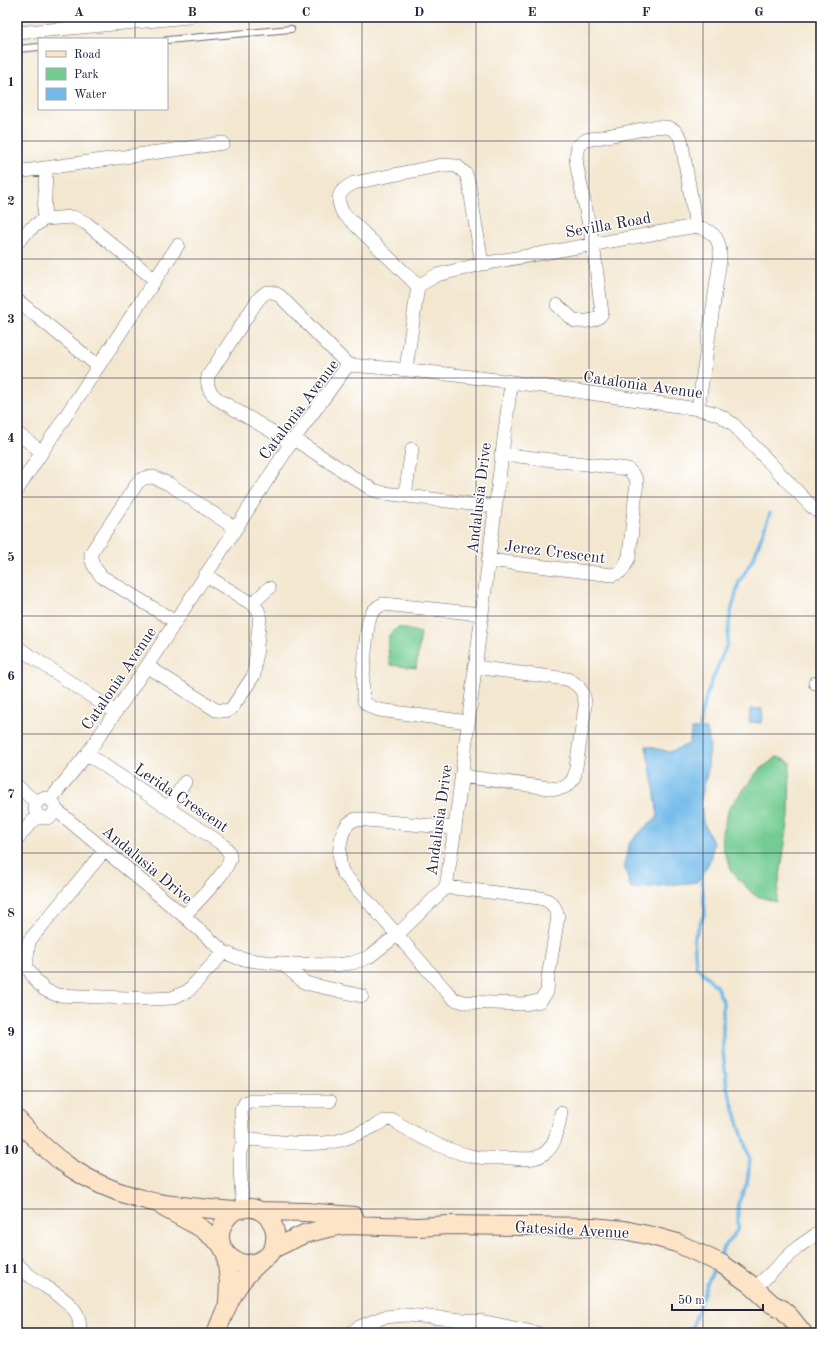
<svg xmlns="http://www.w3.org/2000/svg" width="838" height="1350" font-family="'Old Standard TT',serif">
	<rect width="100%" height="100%" fill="#fff"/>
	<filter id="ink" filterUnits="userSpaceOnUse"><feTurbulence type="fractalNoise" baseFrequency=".025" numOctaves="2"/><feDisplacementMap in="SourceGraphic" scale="8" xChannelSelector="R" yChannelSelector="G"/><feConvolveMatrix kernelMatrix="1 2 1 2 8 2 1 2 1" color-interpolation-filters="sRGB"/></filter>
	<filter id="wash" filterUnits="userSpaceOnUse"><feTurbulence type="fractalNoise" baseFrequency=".012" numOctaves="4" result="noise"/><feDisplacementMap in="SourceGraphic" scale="16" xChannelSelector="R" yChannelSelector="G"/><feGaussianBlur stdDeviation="0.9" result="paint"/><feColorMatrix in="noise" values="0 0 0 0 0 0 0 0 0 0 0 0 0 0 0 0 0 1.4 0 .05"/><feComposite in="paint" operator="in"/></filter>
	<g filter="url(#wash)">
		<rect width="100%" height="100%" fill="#f3e7d0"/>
		<path fill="#73cc92" stroke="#4a7766" d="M398,627L421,633L416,668L390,665L388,649L389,635Z
			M777,757L790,762L789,817L776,902L754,895L733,873L723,849L722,832L729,808L758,771Z"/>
		<path fill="#71bae9" stroke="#4a6e92" d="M750,709H762L763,718L761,723L749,722Z
			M692,729H707L710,745L707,774L701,799L703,822L714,844L709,863L697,882L631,889L624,865L630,842L646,826L658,817L654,788L646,746L670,752L689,744Z"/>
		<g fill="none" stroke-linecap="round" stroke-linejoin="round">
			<path stroke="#71bae9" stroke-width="3.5" d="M700,733L701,713L709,688L727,644L730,616L739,582L754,557L770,513
				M701,871L705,912L694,938L696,966L716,986L723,1001V1051L727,1087L750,1160L747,1183L738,1204V1229L723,1249L719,1258
				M692,1333V1328L707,1284L715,1267"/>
		</g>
	</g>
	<g filter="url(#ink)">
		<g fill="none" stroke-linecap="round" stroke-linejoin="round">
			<defs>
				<path id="lane" d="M167,40L291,29
					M17,49L39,47"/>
				<path id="street" d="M17,33L189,17
					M17,172L223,143
					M44,219L46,169
					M17,243L29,230L44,219L73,217L86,223L155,280
					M418,286L343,213C335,198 339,190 354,183L442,165L457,166L466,174L469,184L482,264
					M17,300L98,366
					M557,305L575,321C585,322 597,322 602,313L593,244L577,167L576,157L578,146L586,140L654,127C667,126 675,127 681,139L696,226
					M348,365C465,373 582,392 698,409C716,413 720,414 734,425L811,506L821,514
					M406,369L418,286L437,275L482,264L696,226C716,232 721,240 720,260L698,409
					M17,433L42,452
					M294,439L373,490L384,493L495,507
					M291,443L219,400C210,393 206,388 208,376L257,301C265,291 270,289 280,296L348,365
					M17,490L178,245
					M405,495L412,449
					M488,560L612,575L620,572L623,569L629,557L637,481L635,477L628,469L501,454
					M252,604L269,588
					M176,622L101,576C95,568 90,562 91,553L138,482L144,478L153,477L169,484L235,528
					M17,647L115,712
					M147,666L216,710L227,711L232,708L254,675L260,616L258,610L252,604L205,575
					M815,683H821
					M468,722L379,710C374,708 367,706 364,701C360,694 367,630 369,620C371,613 376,607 383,604L481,614
					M87,754L219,842C224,846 230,850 230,857C231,869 193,906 184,916
					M461,776L557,789C567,788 572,783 575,774L585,707C586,694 579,684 567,679L474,667
					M17,786L37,803
					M35 808a10 10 0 1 1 20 0a10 10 0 1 1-20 0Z
					M50,800L87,754L147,666L291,443L348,365
					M168,808L185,782
					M55,809L184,916L224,952L238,958L256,961L283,964L334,965L352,963L369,957L397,935L446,887L455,828L511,383
					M17,839L38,815
					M104,851L29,941L27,957V967L36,981L45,990L57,995L150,999L172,998L188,991L224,952
					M446,887L540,898C551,900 556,907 558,917L548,977L547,992L540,1001L524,1004L464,1002L454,999L448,993L343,873C337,861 339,834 348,824C350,822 354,820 356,819L455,828
					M283,964L304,982L309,984L362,996
					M393,1120C417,1136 442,1149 471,1156C484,1159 498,1158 511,1158C523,1159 536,1161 546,1152C557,1143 558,1126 561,1113
					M243,1144L241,1111L245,1103L250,1101H330
					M243,1208C242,1196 238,1157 241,1148C243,1143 246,1141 250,1139C278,1141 309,1147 337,1141C354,1137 370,1128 385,1121
					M17,1263C22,1269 27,1274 33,1278C46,1288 69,1299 77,1314C80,1320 80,1327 80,1333
					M755,1288L798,1247L821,1231
					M351,1333L359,1327L384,1317L407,1315L486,1322L537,1333"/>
				<path id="secondary" d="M17,1119C51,1158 85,1183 135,1197C143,1199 151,1202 158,1203C183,1207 209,1209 234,1211C240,1209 246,1207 252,1208C267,1211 277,1225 275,1240C275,1247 270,1254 265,1258C235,1279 200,1238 234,1211
					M163,1207L201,1228L221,1244
					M260,1211L306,1212L354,1216
					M273,1249L304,1234L332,1227L345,1225L419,1227L448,1225L593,1227L624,1230L652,1236L677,1243L722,1264L750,1284L772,1304L782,1309L791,1318L803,1333
					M226,1253L229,1283L228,1303
					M216,1333C224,1314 231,1293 245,1277C250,1271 255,1266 261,1261"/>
			</defs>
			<use href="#lane" stroke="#6b676f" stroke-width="8"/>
			<use href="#street" stroke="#6b676f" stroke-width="14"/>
			<use href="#secondary" stroke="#6b676f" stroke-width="20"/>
			<use href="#lane" stroke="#fff" stroke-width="6"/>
			<use href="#street" stroke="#fff" stroke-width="13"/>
			<use href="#secondary" stroke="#fee4c6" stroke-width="18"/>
		</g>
	</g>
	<path fill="none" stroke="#22223b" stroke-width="1" stroke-opacity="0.55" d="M135,17V39M249,17V1333M362,17V1333M476,17V1333M589,17V1333M703,17V1333M135,109V1333M17,141H821M17,259H821M17,378H821M17,497H821M17,616H821M17,734H821M17,853H821M17,972H821M17,1091H821M17,1209H821"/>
	<g text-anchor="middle" stroke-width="3" stroke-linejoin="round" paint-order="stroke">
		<g font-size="16" fill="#22223b" stroke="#fff">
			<text transform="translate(608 224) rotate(-10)" y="6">Sevilla Road</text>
			<text transform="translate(643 384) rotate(8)" y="6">Catalonia Avenue</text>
			<text transform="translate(298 409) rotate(-53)" y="6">Catalonia Avenue</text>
			<text transform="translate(478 498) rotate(-83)" y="6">Andalusia Drive</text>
			<text transform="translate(555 551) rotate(7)" y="6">Jerez Crescent</text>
			<text transform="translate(118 678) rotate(-56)" y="6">Catalonia Avenue</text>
			<text transform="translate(182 797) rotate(34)" y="6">Lerida Crescent</text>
			<text transform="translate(438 820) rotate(-82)" y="6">Andalusia Drive</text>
			<text transform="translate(148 864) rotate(40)" y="6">Andalusia Drive</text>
			<text transform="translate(572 1229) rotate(3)" y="6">Gateside Avenue</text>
		</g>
	</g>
	<rect width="838" height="1350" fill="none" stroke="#fff" stroke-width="44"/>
	<rect x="38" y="38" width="130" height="72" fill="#ffffff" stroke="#a7a7b1"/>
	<rect x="46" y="51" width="20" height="6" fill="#fee4c6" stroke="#a7a7b1"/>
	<text x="74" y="58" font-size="12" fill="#22223b">Road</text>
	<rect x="46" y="68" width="20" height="12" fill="#73cc92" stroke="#a7a7b1"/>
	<text x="74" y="78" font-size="12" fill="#22223b">Park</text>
	<rect x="46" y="88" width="20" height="12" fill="#71bae9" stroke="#a7a7b1"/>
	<text x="74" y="98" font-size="12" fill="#22223b">Water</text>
	<path d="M672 1304v6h91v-6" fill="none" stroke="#22223b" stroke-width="2"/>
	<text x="678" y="1304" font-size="12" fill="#22223b" stroke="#ffffff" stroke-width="3" paint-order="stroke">50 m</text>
	<rect x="22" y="22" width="794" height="1306" fill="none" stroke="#22223b" stroke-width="1.5"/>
	<g font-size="13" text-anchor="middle" font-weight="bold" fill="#22223b">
		<text x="79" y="16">A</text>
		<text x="192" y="16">B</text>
		<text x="306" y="16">C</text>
		<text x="419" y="16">D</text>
		<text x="532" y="16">E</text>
		<text x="646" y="16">F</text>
		<text x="759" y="16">G</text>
		<text x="11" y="86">1</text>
		<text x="11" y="205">2</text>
		<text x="11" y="323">3</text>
		<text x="11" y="442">4</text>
		<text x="11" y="561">5</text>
		<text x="11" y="680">6</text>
		<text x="11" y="798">7</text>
		<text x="11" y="917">8</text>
		<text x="11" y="1036">9</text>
		<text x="11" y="1154">10</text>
		<text x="11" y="1273">11</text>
	</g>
</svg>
